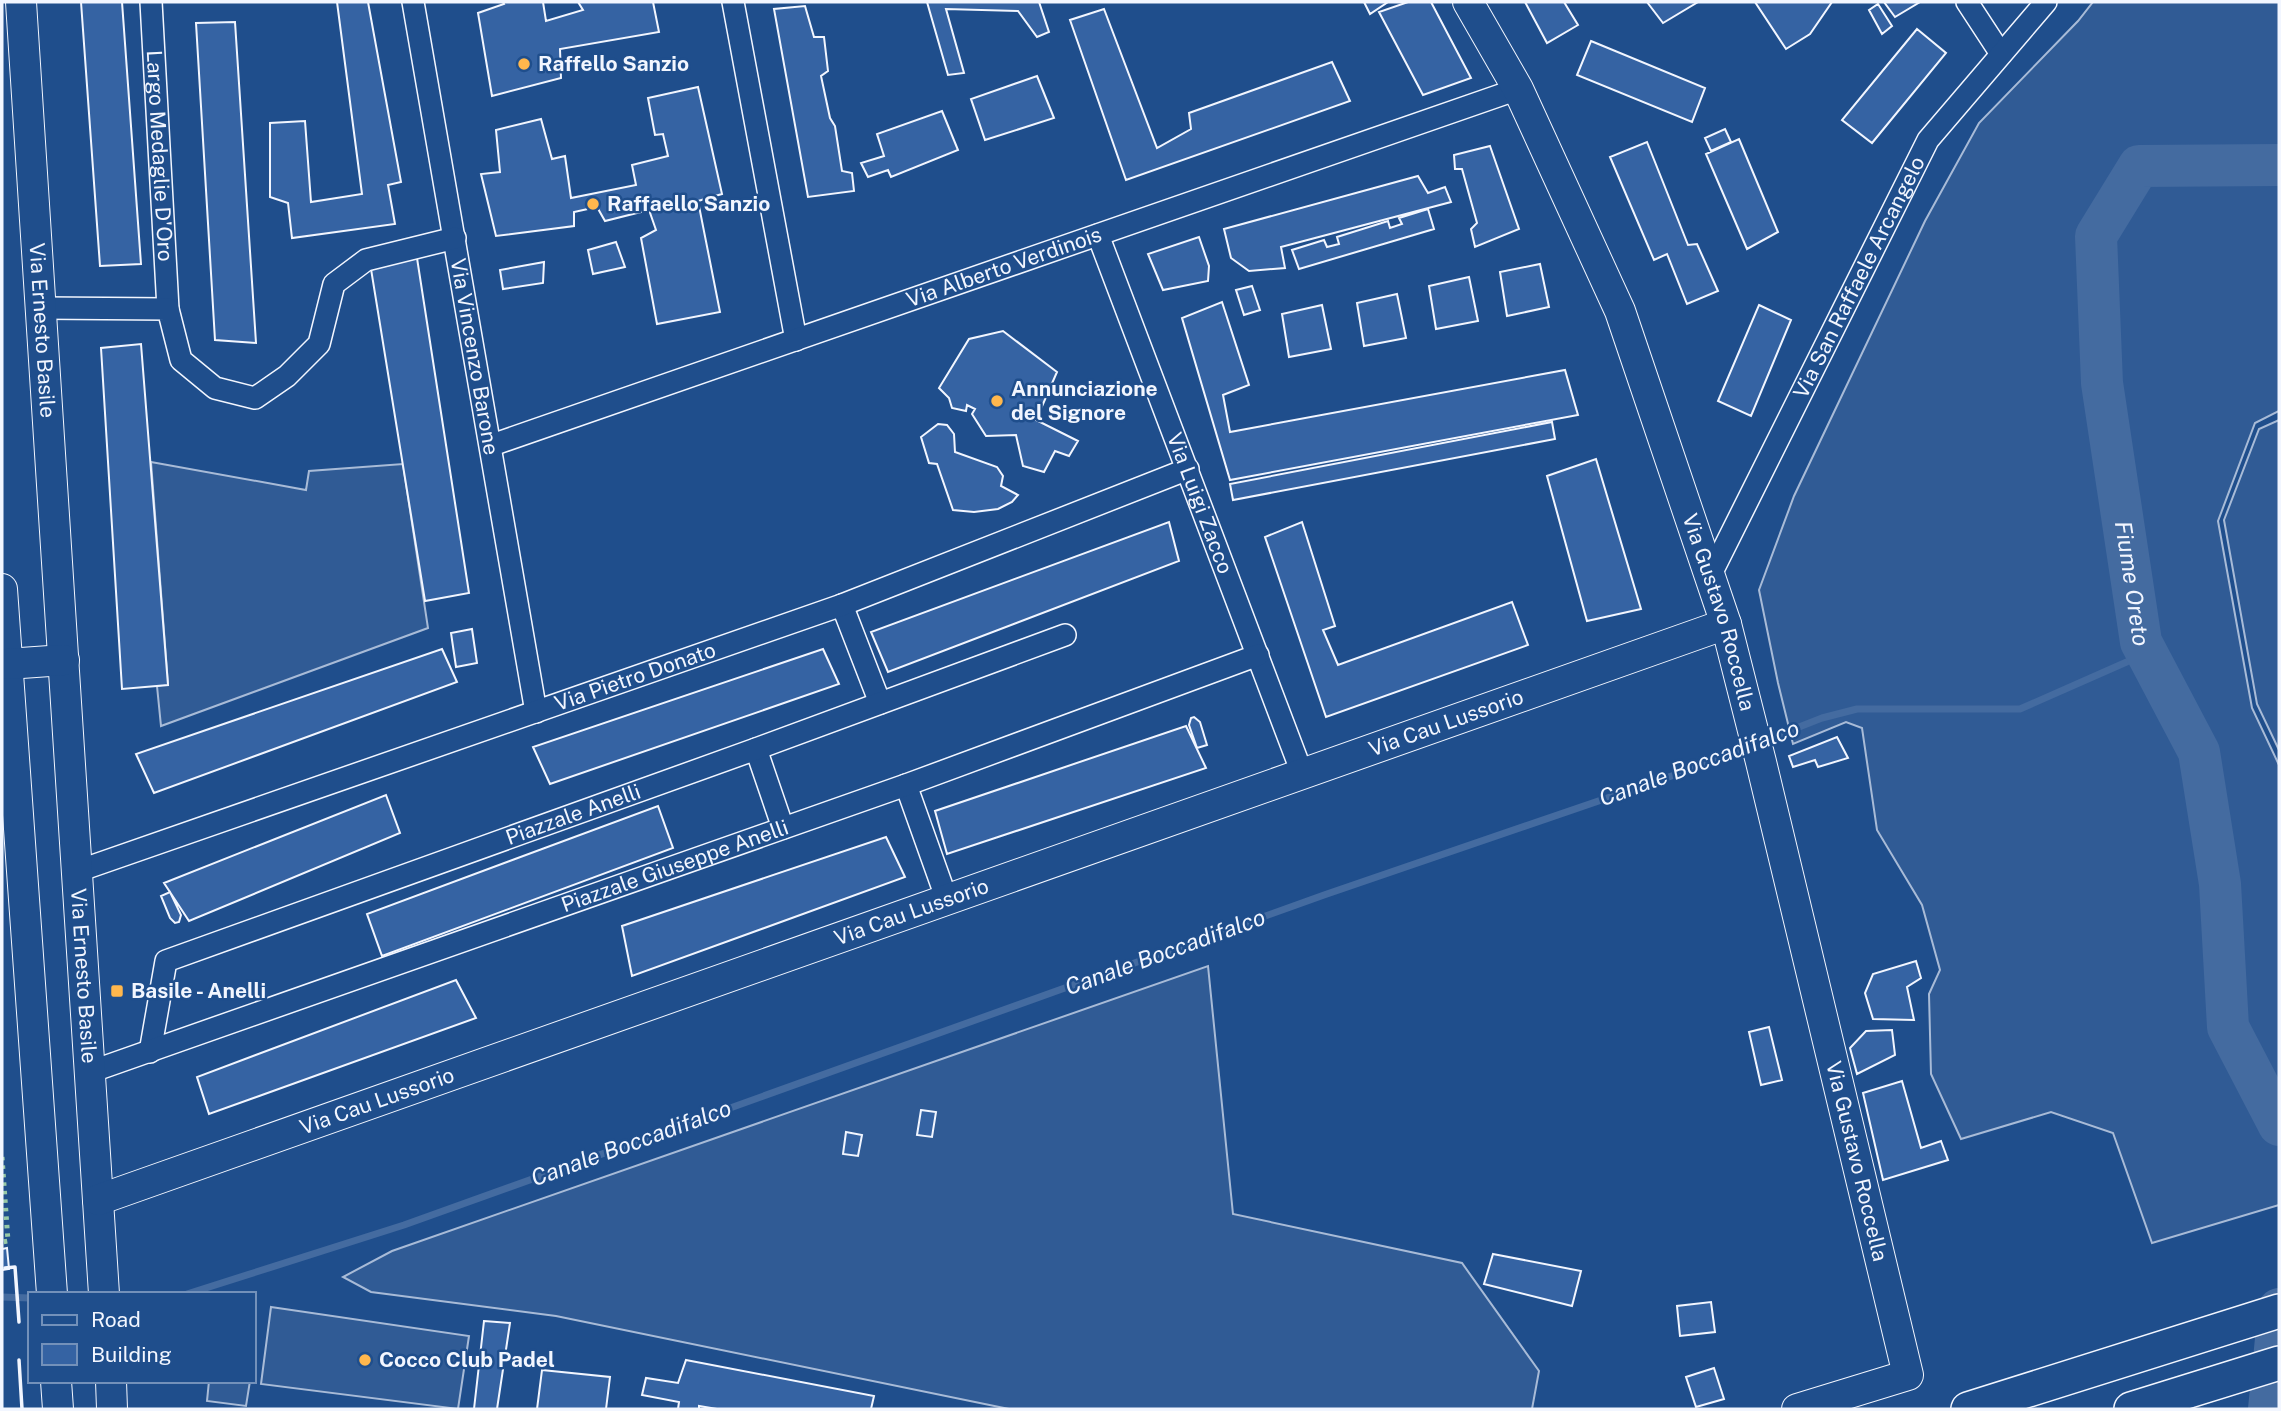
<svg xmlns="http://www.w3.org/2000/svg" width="2281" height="1411" font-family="'Public Sans',sans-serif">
	<rect width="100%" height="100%" fill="#1f4e8c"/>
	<path fill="#305b95" stroke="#a8bbd7" stroke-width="2" d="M2093,2H2279V411L2255,423L2218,521L2252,708L2279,765V1205L2152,1243L2113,1133L2051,1112L1961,1139L1931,1074L1929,994L1940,970L1922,905L1877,830L1862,728L1846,722L1793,744L1778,683L1759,590L1794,496L1925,221L1979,123L2078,21Z
		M2279,420V750L2257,704L2224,520L2259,429Z
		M151,462L306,490L309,471L403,464L428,628L161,726L157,686L168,684Z
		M1208,966L1233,1214L1462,1263L1539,1371L1532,1409H1009L556,1316L371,1292L343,1277L392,1251Z
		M271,1307L469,1336L458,1409L261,1384Z
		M209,1381H250L246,1406L207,1401Z"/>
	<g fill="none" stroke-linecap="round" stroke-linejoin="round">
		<path stroke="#446ba0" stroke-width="7" d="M1763,741L1822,718L1857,709H2020L2147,653
			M187,1294L404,1225L1324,895L1689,770L1749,747
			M2,1297L30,1298"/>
		<g stroke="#446ba0" stroke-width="42">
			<path id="s1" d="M2279,165L2139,166L2096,236L2102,383L2141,642L2199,752L2220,884L2228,1027L2279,1125"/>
			<path d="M2269,1409L2279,1309"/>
		</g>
	</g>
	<path fill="#3563a3" stroke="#f2f6ff" stroke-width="2" d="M81,2H122L141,264L100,266Z
		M337,2H368L401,182L388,185L395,224L292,238L288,203L270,197V123L305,121L311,202L362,194Z
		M503,2H543L546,21L583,10L578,2H653L659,32L560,49L561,78L492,96L478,13L504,4Z
		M927,2H1039L1049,32L1037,37L1018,11L946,9L964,73L948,75Z
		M1364,2H1388L1370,14Z
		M1408,2H1431L1471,78L1423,95L1379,12Z
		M1525,2H1564L1578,25L1547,43Z
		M1647,2H1698L1663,23Z
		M1755,2H1832L1810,34L1786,49Z
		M1884,2H1920L1895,17Z
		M1878,4L1892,26L1882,34L1869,10Z
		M805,6L814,37H824L828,71L821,76L830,118L835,126L842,171L852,173L854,191L808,197L774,9Z
		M1104,9L1157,148L1191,129L1189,113L1332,62L1350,101L1126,180L1070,20Z
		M235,22L256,343L215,340L196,23Z
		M1917,29L1946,53L1872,143L1842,120Z
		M1591,41L1705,88L1692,122L1577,75Z
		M1037,76L1054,118L985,140L971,99Z
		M698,87L722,194L698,201L720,312L657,324L641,238L656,230L649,210L605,221L597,207L574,212V226L496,236L481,174L500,172L496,130L541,119L552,159L565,156L571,198L636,185L632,165L668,156L663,134L655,135L648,98Z
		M942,111L958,150L891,177L888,170L868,177L861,163L884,156L877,134Z
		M1725,129L1731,142L1711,151L1705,138Z
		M1739,139L1778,232L1747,249L1706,154Z
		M1647,142L1688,245L1697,244L1718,291L1687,304L1667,254L1654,260L1610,157Z
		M1490,146L1519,229L1475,247L1471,229L1477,223L1462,169H1455L1454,155Z
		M1418,176L1428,193L1445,187L1451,202L1281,247L1285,268L1249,271L1231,258L1224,229Z
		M1428,209L1434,229L1299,269L1292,250L1324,240L1327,247L1339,244L1337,237L1388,221L1390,228L1402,224L1399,218Z
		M1199,237L1209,266L1208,281L1163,290L1148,254Z
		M616,242L625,267L593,274L588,250Z
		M417,258L469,593L425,601L371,269Z
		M544,262L543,283L503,289L500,270Z
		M1540,264L1549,307L1507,316L1500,272Z
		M1469,277L1478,321L1436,329L1429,286Z
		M1252,286L1260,310L1244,315L1236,290Z
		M1397,294L1406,338L1364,346L1357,303Z
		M1222,302L1249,385L1223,395L1230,432L1565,370L1578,415L1230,480L1182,318Z
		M1322,305L1331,349L1289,357L1282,314Z
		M1759,305L1791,320L1751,416L1718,401Z
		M1003,331L1057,372L1036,420L1078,441L1069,456L1055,451L1044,472L1023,466L1016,435L986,436L972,414L975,409L967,405L966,411L952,408L949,398L939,388L969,339Z
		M141,344L168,685L122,689L101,348Z
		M1552,422L1555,439L1233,500L1230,484Z
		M938,424L947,425L954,434L955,452L997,467L1003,476L1001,486L1018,495L1012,502L998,509L974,512L953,510L937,464L929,463L921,437Z
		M1596,459L1641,609L1587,621L1547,476Z
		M1169,522L1179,561L888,672L871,632Z
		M1302,522L1335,626L1323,630L1338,665L1512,602L1528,645L1326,717L1265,537Z
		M472,629L477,663L456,667L451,633Z
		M442,649L457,682L154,793L136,754Z
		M823,649L839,684L550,784L533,747Z
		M1194,717L1200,722L1207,745L1197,748L1189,725L1191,718Z
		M1186,726L1206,768L947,854L935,811Z
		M1837,737L1848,758L1818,767L1815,760L1793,767L1789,756Z
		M386,795L400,833L189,921L164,883Z
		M658,806L673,848L382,956L367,914Z
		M886,837L905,877L632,976L622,926Z
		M170,892L181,915L179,922L175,923L170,918L161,896Z
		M1916,961L1921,978L1907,987L1914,1020L1873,1019L1865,993L1873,974Z
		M456,980L476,1018L209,1114L197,1077Z
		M1769,1027L1782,1080L1761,1085L1749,1032Z
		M1892,1030L1895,1055L1857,1074L1850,1048L1866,1031Z
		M1902,1081L1921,1148L1941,1141L1948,1160L1883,1180L1863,1093Z
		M921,1110L936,1112L932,1137L917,1135Z
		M846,1132L862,1135L858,1156L843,1154Z
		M7,1248L9,1269L2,1270V1249Z
		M1493,1254L1581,1271L1572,1306L1484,1284Z
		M1711,1302L1715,1332L1680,1336L1677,1306Z
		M484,1321L510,1323L497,1409H474Z
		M686,1360L874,1396L871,1409H717L699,1406V1409H678L679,1402L642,1395L646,1378L678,1383Z
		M1714,1368L1724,1399L1696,1407L1686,1377Z
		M542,1370L610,1377L606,1409H537Z"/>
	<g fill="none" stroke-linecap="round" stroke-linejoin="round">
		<defs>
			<g id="street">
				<path id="s2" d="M151,2L168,309"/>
				<path id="s3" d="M413,2L536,712"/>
				<path d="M733,2L796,340"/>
				<path d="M1967,2L2001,54"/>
				<path id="s4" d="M1098,235L1302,773"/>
				<path d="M42,308L168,309L181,360L215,388L255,398L287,376L319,344L334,284L366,260L455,238"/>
				<path id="s5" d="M492,445L1518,89"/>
				<path id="s6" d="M1709,578L1928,140L2046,2"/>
				<path d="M842,605L880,703"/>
				<path d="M756,749L783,828"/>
				<path d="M906,785L947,900"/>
				<path id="s7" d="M78,871L842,605L1188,469"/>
				<path id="s8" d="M150,1052L166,961L756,749L1065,635"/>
				<path id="s9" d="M90,1072L906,785L1258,655"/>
			</g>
			<g id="secondary">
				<path id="s10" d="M21,2L104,1294"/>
				<path id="s11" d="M1468,2L1518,89L1620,311L1726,624L1761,762L1908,1375L1797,1409"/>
				<path d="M2,589L52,1294"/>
				<path d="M7,664L64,660"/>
				<path id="s12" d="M98,1200L1726,624"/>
				<path d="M56,1381L58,1409"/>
				<path d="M111,1381L112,1409"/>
			</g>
			<path id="primary" d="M1968,1409L2279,1311
				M2131,1409L2279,1363"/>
		</defs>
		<use href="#street" stroke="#f2f6ff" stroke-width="24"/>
		<use href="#secondary" stroke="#f2f6ff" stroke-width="32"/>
		<use href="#primary" stroke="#f2f6ff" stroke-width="36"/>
		<use href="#street" stroke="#1f4e8c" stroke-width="21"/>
		<use href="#secondary" stroke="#1f4e8c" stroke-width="30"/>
		<use href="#primary" stroke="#1f4e8c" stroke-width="33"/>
		<path stroke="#97c8a6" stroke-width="5" stroke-dasharray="3.5 5" stroke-linecap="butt" d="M2,1157L8,1241L2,1242"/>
		<path stroke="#f2f6ff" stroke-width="3.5" d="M5,1268L15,1267L19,1322
			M19,1360L22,1409"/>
	</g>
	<g fill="#ffb74d" stroke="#1f4e8c" stroke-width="2.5">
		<circle cx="524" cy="64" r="7"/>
		<circle cx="593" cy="204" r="7"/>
		<circle cx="997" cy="401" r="7"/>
		<rect x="110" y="984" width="14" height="14" rx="3.5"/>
		<circle cx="365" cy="1360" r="7"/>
	</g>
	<g text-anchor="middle" stroke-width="5" stroke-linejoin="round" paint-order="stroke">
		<g font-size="21" font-weight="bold" fill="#f2f6ff" stroke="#1f4e8c" text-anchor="start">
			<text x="538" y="71">Raffello Sanzio</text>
			<text x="607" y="211">Raffaello Sanzio</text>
			<text x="1011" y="396">Annunciazione<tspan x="1011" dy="24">del Signore</tspan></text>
			<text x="131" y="998">Basile - Anelli</text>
			<text x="379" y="1367">Cocco Club Padel</text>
		</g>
		<g font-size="21" fill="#f2f6ff" stroke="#1f4e8c">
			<text dy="7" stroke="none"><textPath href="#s2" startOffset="154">Largo Medaglie D'Oro</textPath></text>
			<text dy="7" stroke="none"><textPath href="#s5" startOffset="542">Via Alberto Verdinois</textPath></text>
			<text dy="7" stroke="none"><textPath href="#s6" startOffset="336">Via San Raffaele Arcangelo</textPath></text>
			<text dy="7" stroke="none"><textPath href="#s10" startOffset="329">Via Ernesto Basile</textPath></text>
			<text dy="7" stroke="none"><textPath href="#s3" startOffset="360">Via Vincenzo Barone</textPath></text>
			<text dy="7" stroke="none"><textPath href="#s4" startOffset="287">Via Luigi Zacco</textPath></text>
			<text dy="7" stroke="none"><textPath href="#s11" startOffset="662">Via Gustavo Roccella</textPath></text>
			<text dy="7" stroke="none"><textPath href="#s7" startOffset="590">Via Pietro Donato</textPath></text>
			<text dy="7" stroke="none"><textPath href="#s12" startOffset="1430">Via Cau Lussorio</textPath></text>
			<text dy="7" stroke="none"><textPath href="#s8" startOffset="525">Piazzale Anelli</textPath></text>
			<text dy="7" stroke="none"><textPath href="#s9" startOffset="620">Piazzale Giuseppe Anelli</textPath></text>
			<text dy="7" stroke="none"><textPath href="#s12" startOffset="863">Via Cau Lussorio</textPath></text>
			<text dy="7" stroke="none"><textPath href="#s10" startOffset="976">Via Ernesto Basile</textPath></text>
			<text dy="7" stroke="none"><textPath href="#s12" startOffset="296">Via Cau Lussorio</textPath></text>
			<text dy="7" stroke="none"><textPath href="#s11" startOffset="1228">Via Gustavo Roccella</textPath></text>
		</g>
		<g font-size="23" font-style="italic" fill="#f2f6ff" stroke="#1f4e8c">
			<text dy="8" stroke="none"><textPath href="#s1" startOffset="572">Fiume Oreto</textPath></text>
			<text transform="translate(1699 763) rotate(-20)" y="8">Canale Boccadifalco</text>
			<text transform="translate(1165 952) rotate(-20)" y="8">Canale Boccadifalco</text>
			<text transform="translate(631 1143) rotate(-20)" y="8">Canale Boccadifalco</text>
		</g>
	</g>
	<rect width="2281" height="1411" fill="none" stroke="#f2f6ff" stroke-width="7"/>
	<rect x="28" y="1292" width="228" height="91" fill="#1f4e8c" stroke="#7391ba" stroke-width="2"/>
	<rect x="42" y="1315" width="35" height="10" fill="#1f4e8c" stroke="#7391ba" stroke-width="2"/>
	<text x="91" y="1327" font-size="21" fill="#f2f6ff">Road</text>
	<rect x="42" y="1344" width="35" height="21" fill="#3563a3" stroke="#7391ba" stroke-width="2"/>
	<text x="91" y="1362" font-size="21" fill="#f2f6ff">Building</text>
</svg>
